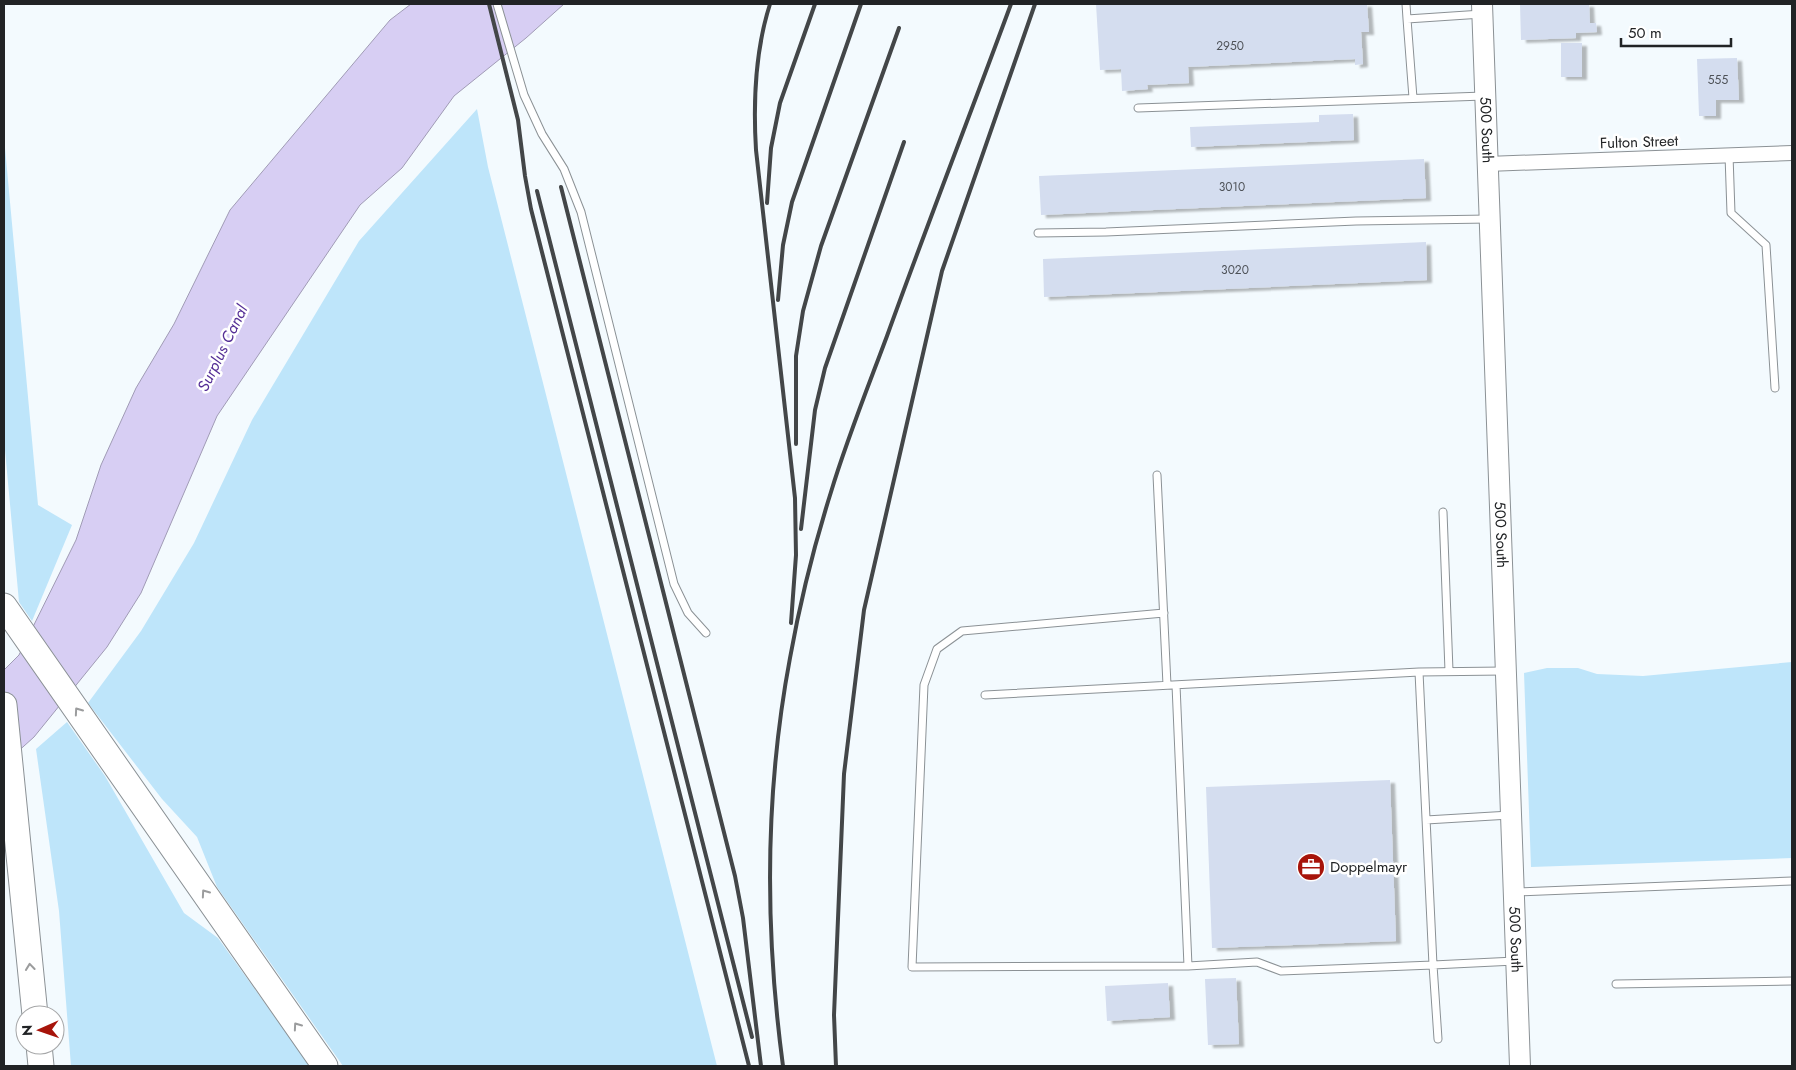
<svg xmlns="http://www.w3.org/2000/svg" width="1796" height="1070" font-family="Jost,sans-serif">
	<defs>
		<filter id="shadow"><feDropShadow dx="5" dy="3" stdDeviation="1" flood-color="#0004"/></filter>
	</defs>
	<rect width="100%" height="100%" fill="#f3fafe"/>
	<path fill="#bee5fa" d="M477,109L488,167L717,1066H343L217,887L197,837L162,799L88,703L141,631L194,543L252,420L359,241Z
		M4,137L38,505L72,525L32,621L19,602L4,439Z
		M1792,662V858L1531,867L1524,673L1547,668H1578L1597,674L1643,676Z
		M67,722L105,776L184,913L218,938L310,1066H71L59,911L36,749Z"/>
	<path fill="#d7cef3" stroke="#a09bb5" d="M411,4H564L526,38L454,96L402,168L360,205L217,416L141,593L107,647L34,737L4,764V670L19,655L76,540L101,465L136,388L174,324L230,210L390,20Z"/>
	<path fill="#d4ddef" filter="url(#shadow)" d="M1096,4H1367L1369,32H1361L1363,64L1355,65V59L1188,67L1189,83L1147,85L1148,89L1122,91L1121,69L1100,70Z
		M1520,4H1589L1590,23H1596L1597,32L1576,33V38L1521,40Z
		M1561,43H1582V77H1561Z
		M1737,58L1739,100H1716V116H1699L1697,59Z
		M1353,114L1354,140L1191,147L1190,127L1319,122V115Z
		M1424,159L1426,198L1041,215L1039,176Z
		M1426,242L1427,280L1044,297L1043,259Z
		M1390,780L1396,941L1212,948L1206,787Z
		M1236,978L1239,1044L1208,1045L1205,979Z
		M1168,983L1170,1017L1107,1021L1105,986Z"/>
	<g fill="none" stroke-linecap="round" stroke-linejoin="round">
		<defs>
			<path id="lane" d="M497,4L524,95L542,134L564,169L581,212L674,584L688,613L706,633
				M1406,4L1407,19
				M1413,98L1407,19L1482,14
				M1138,108L1484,96
				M1729,155L1731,213L1766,245L1775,388
				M1038,233L1106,232L1356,221L1489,219
				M1157,475L1167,685
				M1443,512L1449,671
				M1164,613L962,631L937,649L924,685L912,967L1188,966
				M1419,672L1433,965L1515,961
				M1176,685L1188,966L1257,962L1281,971L1433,965L1438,1039
				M985,695L1419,672L1504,671
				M1426,820L1510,815
				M1516,892L1792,881
				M1616,984L1792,981"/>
			<path id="street" d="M1487,164L1792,153"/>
			<g id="secondary">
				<path id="s1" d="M1482,4L1520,1066"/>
			</g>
			<path id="highway" d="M4,606L325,1066
				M4,705L35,1015
				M39,1045L41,1066"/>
		</defs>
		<use href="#lane" stroke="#8b9195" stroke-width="9"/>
		<use href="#street" stroke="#8b9195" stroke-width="16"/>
		<use href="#secondary" stroke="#8b9195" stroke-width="22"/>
		<use href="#highway" stroke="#8b9195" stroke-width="27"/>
		<use href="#lane" stroke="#fff" stroke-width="7"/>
		<use href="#street" stroke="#fff" stroke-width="14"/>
		<use href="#secondary" stroke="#fff" stroke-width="20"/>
		<use href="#highway" stroke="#fff" stroke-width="25"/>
		<path stroke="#434648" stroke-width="4" d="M489,4L518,120L525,176L531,209L749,1066
			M770,4C755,51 753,101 756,150L795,498L796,555L791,623
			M561,187L735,876L743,918L761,1066
			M537,191L752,1037
			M767,203L771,148L780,103L815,4
			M778,300L783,245L792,202L861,4
			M796,444V356L803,311L821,246L899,28
			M801,529L815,410L825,368L904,142
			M783,1066C765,932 765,791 790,658C800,602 814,546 831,492C847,439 868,387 887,336C927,225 970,115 1011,4
			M836,1066L834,1015L844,774L864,610L942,271L1035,4"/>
	</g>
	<defs><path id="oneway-chevron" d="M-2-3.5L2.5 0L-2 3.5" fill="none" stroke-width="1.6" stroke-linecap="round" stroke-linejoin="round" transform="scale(1.25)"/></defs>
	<g stroke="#9b9c9d">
		<use href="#oneway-chevron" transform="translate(78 711) rotate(-125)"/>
		<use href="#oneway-chevron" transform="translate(205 893) rotate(-125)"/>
		<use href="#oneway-chevron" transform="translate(30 967) rotate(-96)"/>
		<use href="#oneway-chevron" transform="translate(297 1026) rotate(-125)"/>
	</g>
	<defs>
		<symbol id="office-disc" viewBox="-11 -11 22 22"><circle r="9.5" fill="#a7140a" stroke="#fff"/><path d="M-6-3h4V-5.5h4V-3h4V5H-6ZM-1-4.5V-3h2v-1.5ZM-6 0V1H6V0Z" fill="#fff"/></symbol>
	</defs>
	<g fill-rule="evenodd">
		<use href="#office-disc" x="1295" y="851" width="32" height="32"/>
	</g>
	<g text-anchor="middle" stroke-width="5" stroke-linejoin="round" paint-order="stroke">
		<g font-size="12" fill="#4e5258">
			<text x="1230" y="50">2950</text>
			<text x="1718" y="84">555</text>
			<text x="1232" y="191">3010</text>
			<text x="1235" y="274">3020</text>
		</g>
		<g font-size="15" fill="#212325" stroke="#fff">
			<text dy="5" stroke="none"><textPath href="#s1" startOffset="126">500 South</textPath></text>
			<text transform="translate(1639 142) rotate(-2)" y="5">Fulton Street</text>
			<text dy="5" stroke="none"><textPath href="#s1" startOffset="531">500 South</textPath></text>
			<text dy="5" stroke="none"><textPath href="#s1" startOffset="936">500 South</textPath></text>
		</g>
		<g font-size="15" fill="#212325" stroke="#fff" text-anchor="start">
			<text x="1330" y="872">Doppelmayr</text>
		</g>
		<g font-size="16" font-style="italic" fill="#552f96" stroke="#fff">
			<text transform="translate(222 348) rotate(-64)" y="6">Surplus Canal</text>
		</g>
	</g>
	<rect width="1796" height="1070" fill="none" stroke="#212325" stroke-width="10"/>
	<g transform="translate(40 1030) rotate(268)"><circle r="24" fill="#ffffff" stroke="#a6a7a8"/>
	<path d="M0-4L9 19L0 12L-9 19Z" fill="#a7140a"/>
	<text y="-8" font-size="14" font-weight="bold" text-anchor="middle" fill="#212325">N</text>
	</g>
	<path d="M1621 38v8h110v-8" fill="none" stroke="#212325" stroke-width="2.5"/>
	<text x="1628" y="38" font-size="15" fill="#212325" stroke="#ffffff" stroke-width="4" paint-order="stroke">50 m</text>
</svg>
